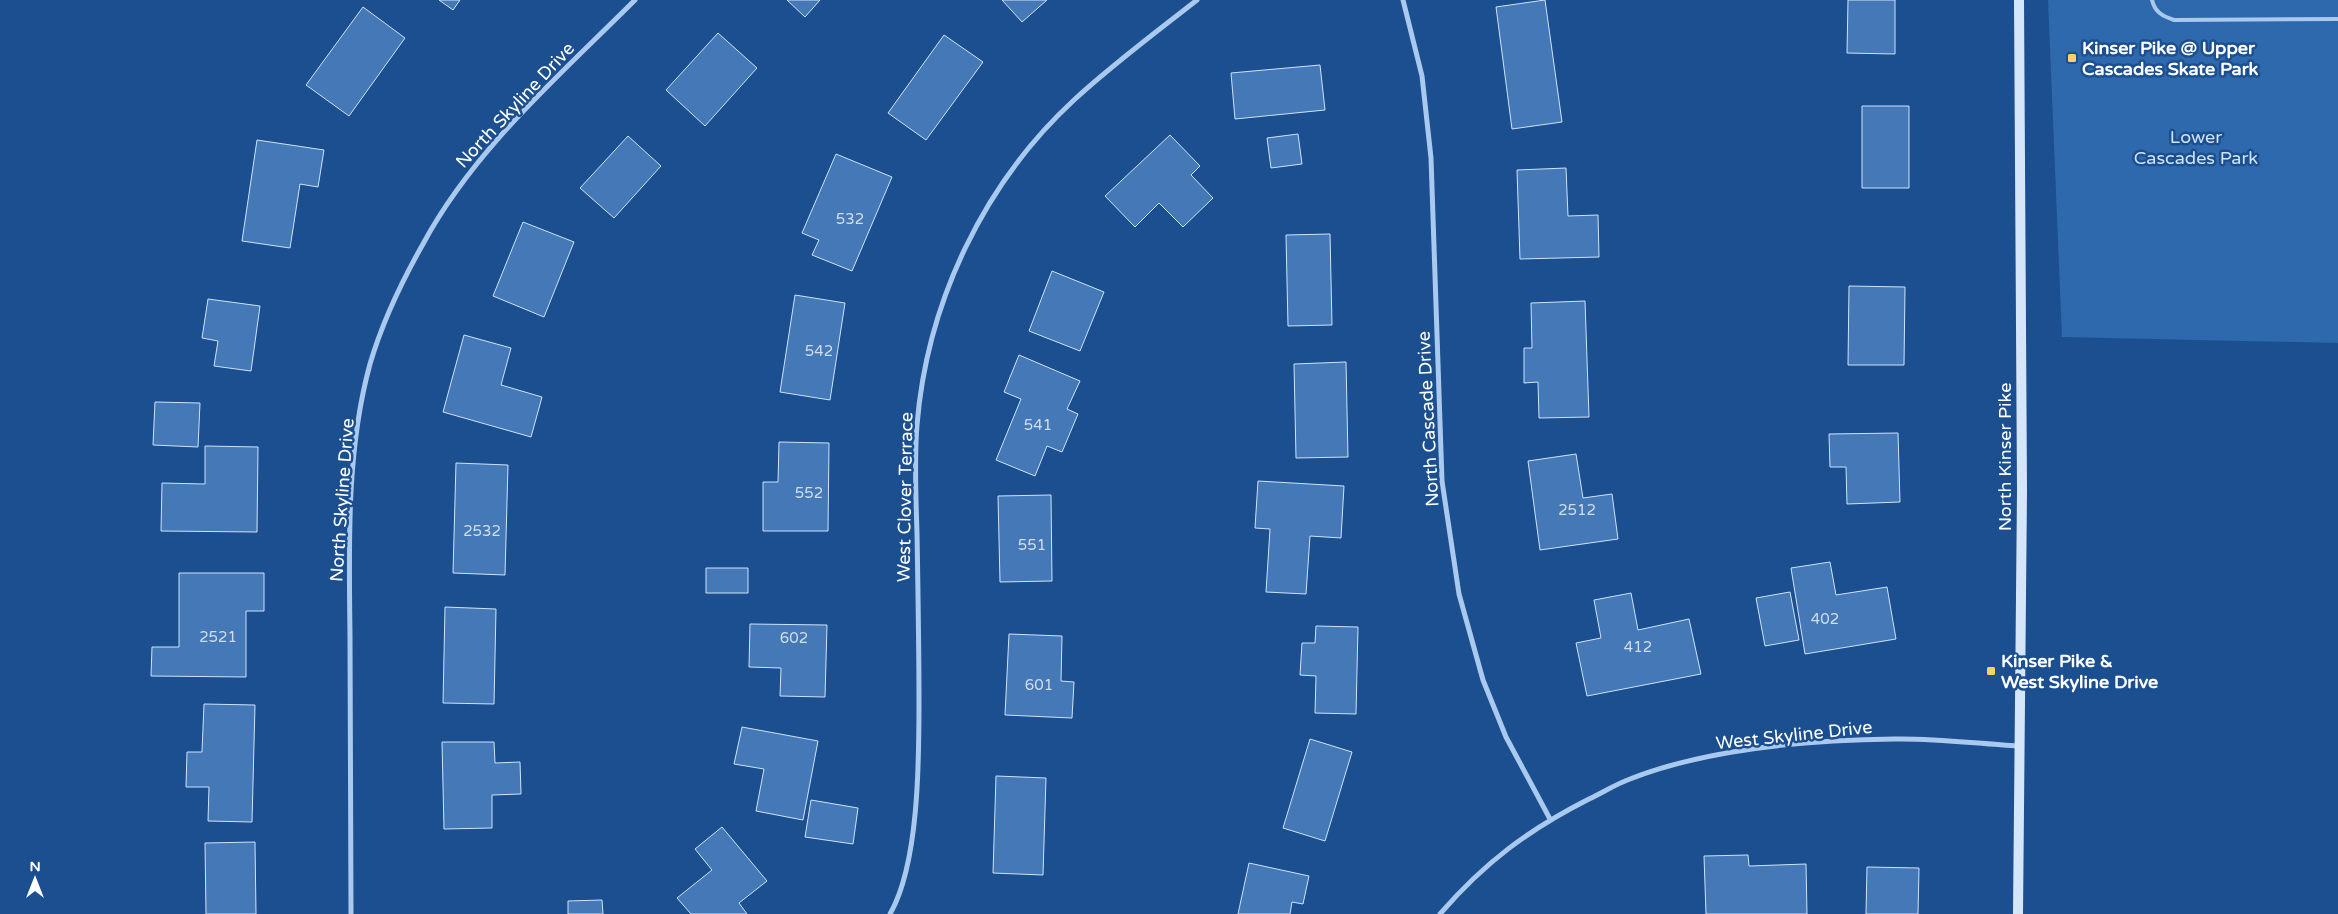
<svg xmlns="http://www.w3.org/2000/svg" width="2338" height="914" font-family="'Varela Round',sans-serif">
	<rect width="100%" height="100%" fill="#1b4f8f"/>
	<path fill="#2e69ad" d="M2048,0H2338V343L2062,337Z"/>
	<path fill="#4478b7" stroke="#cfe3fa" d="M439,0H460L453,10Z
		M787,0H820L805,17Z
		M1002,0H1047L1022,22Z
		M1545,0L1562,122L1512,129L1496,7Z
		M1848,0H1895V54L1847,53Z
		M363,7L405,38L349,116L306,85Z
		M718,33L757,68L705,126L666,90Z
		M944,35L983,62L926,140L888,113Z
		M1320,65L1325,110L1235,119L1231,73Z
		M1862,106H1909V188H1862Z
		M1298,134L1302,164L1271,168L1267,138Z
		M1170,135L1200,166L1191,175L1213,198L1183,227L1159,203L1135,227L1105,196Z
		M628,136L661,166L614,218L580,188Z
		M257,140L324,150L318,187L300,184L290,248L242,241Z
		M836,154L892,177L852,271L812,255L819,240L802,233Z
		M1566,168L1568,216L1598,215L1599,257L1520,259L1517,170Z
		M523,222L574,242L544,317L493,296Z
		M1330,234L1332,325L1288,326L1286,235Z
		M1052,271L1104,292L1080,351L1029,331Z
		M1849,286L1905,287L1904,365H1848Z
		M795,295L845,303L830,400L780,392Z
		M208,299L260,306L251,371L214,366L218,341L202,338Z
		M1585,301L1589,417L1539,418L1538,382L1524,383V348H1532L1531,303Z
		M464,335L511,348L501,385L542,397L531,437L443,412Z
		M1019,355L1080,381L1067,409L1078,414L1062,452L1047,446L1035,476L996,460L1021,399L1004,392Z
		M1346,362L1348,457L1296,458L1294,364Z
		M155,402L200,403L198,447L153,445Z
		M1898,433L1900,502L1847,504L1846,467H1830L1829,434Z
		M779,442L829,443L828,531H763V482H778Z
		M205,446L258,447L257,532L161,531L162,483L205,484Z
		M1576,454L1583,498L1612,494L1618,539L1540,550L1528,461Z
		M456,463L508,465L505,575L453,573Z
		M1258,481L1344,486L1341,538L1310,536L1306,594L1266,592L1270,529L1255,528Z
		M1051,495L1052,581L1000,582L998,496Z
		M1830,562L1836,595L1887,587L1896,639L1805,654L1791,568Z
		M706,568H748V593H706Z
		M179,573H264V611H246V677L151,676L152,647H179Z
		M1790,592L1799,640L1765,646L1756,598Z
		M1631,593L1638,630L1689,619L1701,674L1587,696L1576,643L1601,638L1594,600Z
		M445,607L496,609L494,704L443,703Z
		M750,624L827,625L825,697L780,696L781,668L749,667Z
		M1316,626L1358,627L1356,714L1315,713L1316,676L1300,675L1302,643H1315Z
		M1009,634L1062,636L1061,681L1074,682L1072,718L1005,715Z
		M204,704L255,705L252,822L208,821L209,787H186L187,752H202Z
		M742,727L818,741L803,820L756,811L764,769L734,764Z
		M1310,739L1352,752L1325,841L1283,828Z
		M442,742H494L495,763L520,762L521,794L492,795V828L444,829Z
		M996,776L1046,778L1043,875L993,873Z
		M811,800L858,808L853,844L805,837Z
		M722,827L767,881L739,903L747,914H691L677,898L712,870L695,849Z
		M255,842L256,914H206L205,843Z
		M1748,855L1749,866L1806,864L1807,914H1706L1704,856Z
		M1249,863L1309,876L1303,904L1292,902L1290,914H1238Z
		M1867,867L1919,868L1918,914H1866Z
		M602,900L603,914H568V901Z"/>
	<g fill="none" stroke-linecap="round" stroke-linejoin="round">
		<path stroke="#a9c9ee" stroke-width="4" d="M2152,0C2155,12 2162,16 2174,20L2338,19"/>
		<path stroke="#a9c9ee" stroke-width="5" d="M1403,0L1422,76L1431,158L1442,481L1459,594L1483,680L1506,737L1550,819
			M351,914C351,821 350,728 350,636C349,546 346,451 370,364C382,323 402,281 423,244C474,149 560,75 635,0
			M890,914C919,864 919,760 919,702C919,646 918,590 917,533C916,498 914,461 917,425C927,303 983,184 1074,100C1113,64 1155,33 1197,0
			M1440,914C1485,862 1528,830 1589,799C1602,793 1616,784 1630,779C1709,748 1809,740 1894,739C1936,738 1978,744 2019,746"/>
		<path stroke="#d6e6fa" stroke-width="10" d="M2018,914L2022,490L2019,0"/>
	</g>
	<g fill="#ffd166" stroke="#1b4f8f" stroke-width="2">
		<rect x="2067" y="53" width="10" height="10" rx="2.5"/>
		<rect x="1986" y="666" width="10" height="10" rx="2.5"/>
	</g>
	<g text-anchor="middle" stroke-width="5" stroke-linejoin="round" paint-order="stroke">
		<g font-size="15" fill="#d0dded">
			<text x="850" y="224">532</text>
			<text x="819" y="356">542</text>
			<text x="1038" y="430">541</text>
			<text x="809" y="498">552</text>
			<text x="1577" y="515">2512</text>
			<text x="482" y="536">2532</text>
			<text x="1032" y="550">551</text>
			<text x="1825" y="624">402</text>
			<text x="218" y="642">2521</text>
			<text x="794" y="643">602</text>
			<text x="1638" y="652">412</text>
			<text x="1039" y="690">601</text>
		</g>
		<g font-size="18" font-weight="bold" fill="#fff" stroke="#1b4f8f" text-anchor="start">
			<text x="2082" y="54">Kinser Pike @ Upper<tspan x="2082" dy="21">Cascades Skate Park</tspan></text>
			<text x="2001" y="667">Kinser Pike &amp;<tspan x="2001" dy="21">West Skyline Drive</tspan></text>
		</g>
		<g font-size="18" fill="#fff" stroke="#1b4f8f">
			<text transform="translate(515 105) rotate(-47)" y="6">North Skyline Drive</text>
			<text transform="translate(1428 419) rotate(-93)" y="6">North Cascade Drive</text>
			<text transform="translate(2005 457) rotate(-90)" y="6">North Kinser Pike</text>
			<text transform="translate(905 497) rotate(-89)" y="6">West Clover Terrace</text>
			<text transform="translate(342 500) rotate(-86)" y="6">North Skyline Drive</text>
			<text transform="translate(1794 735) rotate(-6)" y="6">West Skyline Drive</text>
		</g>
		<g font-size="18" fill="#cfe3fa" stroke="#1b4f8f">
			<text x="2196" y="143">Lower<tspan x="2196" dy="21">Cascades Park</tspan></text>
		</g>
	</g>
	<g transform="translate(35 879)" stroke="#1b4f8f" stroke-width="4" paint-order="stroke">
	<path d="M0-4L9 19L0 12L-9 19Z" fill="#ffffff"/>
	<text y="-8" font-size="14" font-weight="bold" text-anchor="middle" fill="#ffffff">N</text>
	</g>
</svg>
